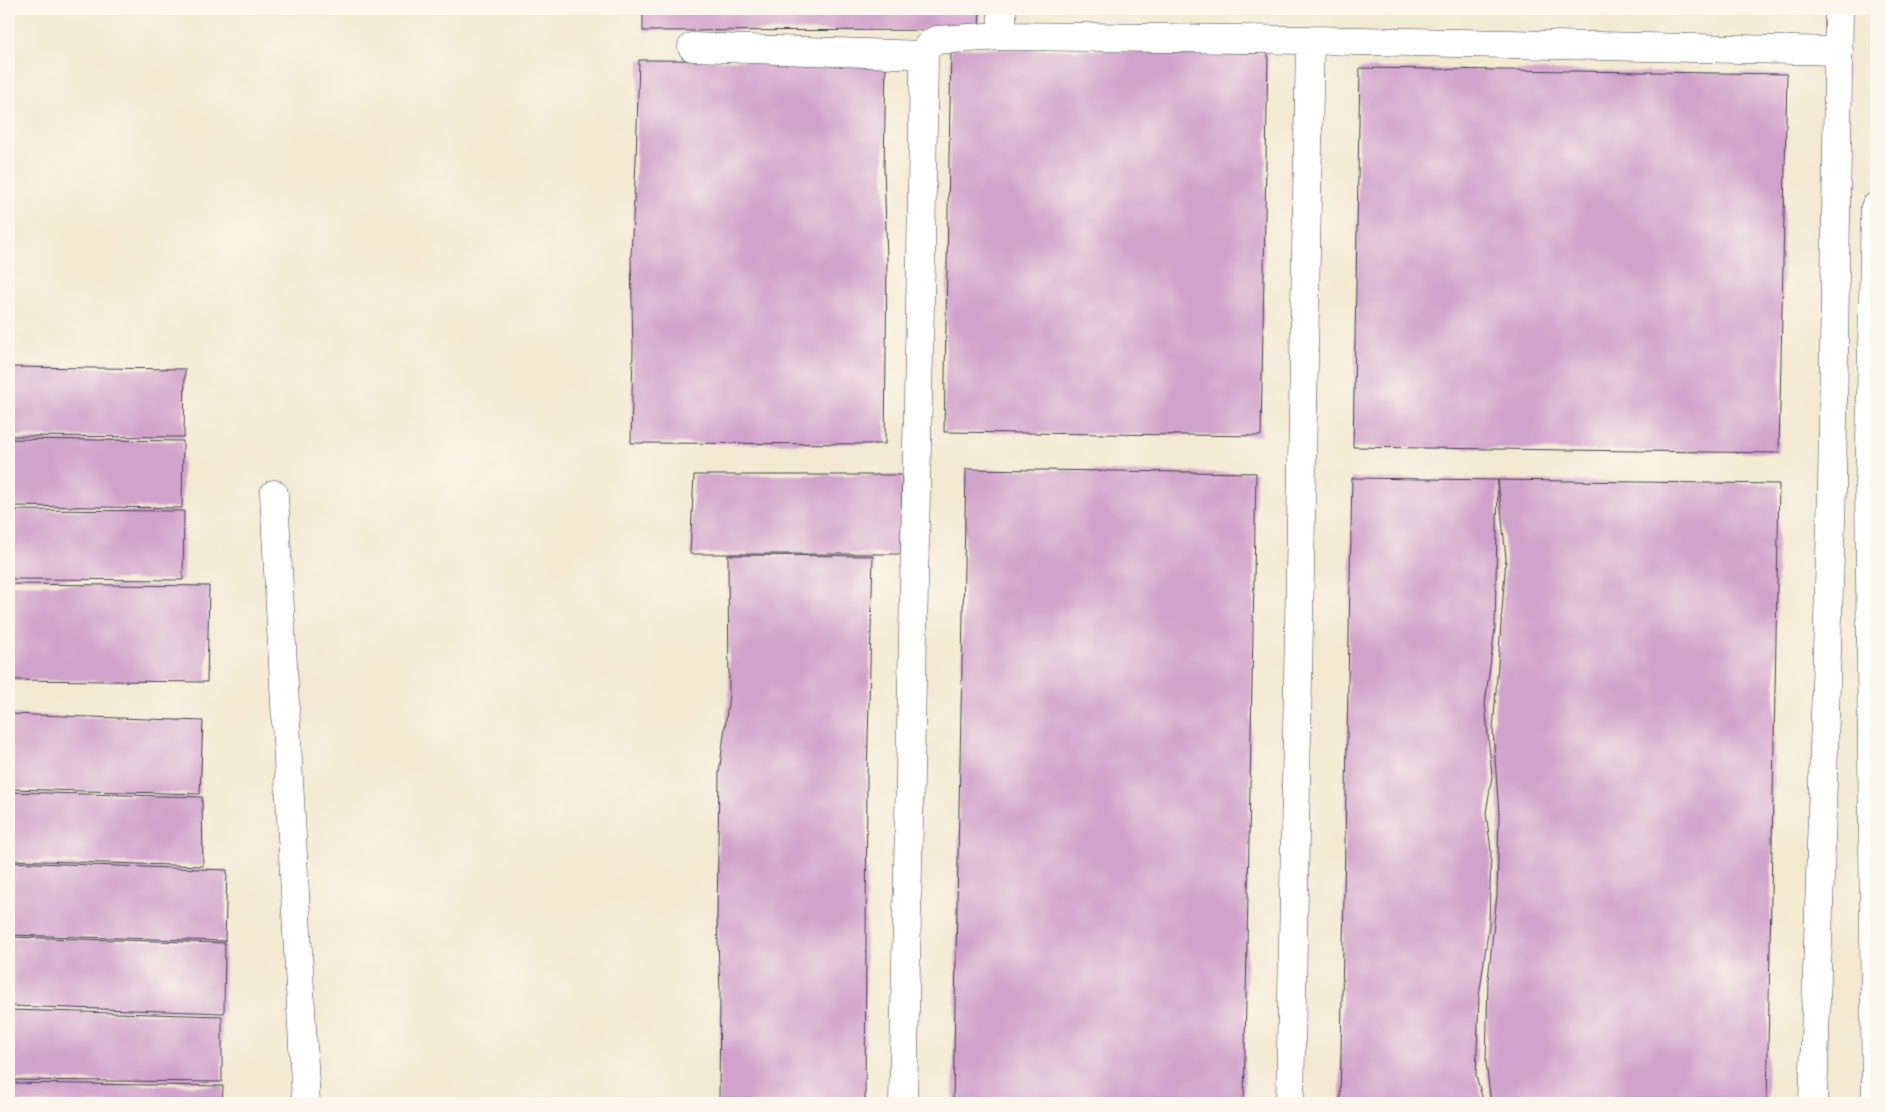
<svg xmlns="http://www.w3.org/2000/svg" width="1885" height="1112" font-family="Delius,sans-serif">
	<rect width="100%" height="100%" fill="#fbf7ec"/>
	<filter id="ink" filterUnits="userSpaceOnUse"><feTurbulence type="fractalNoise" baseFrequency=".02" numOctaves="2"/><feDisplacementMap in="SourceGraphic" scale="10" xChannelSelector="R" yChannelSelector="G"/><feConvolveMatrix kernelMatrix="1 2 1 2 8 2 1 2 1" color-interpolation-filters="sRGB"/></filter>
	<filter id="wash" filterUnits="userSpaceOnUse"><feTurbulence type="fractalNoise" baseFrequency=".0096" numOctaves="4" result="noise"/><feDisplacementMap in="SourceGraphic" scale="20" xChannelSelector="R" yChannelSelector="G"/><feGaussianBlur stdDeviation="1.12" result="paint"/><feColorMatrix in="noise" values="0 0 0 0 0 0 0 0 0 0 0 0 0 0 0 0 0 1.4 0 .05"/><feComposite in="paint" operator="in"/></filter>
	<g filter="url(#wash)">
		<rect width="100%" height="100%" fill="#f3e9d1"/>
		<g id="blocks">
			<path fill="#d1a2cb" d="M643,9H980L979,30L643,31Z
				M951,48L1268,53L1261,436L944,432Z
				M639,60L886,61L884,167L887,260L885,444L631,443L633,348L631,256L636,161Z
				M1360,68L1787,74L1779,453L1353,447Z
				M9,367L185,369L184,437L9,436Z
				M9,439L183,441L182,508L9,506Z
				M966,469L1256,473L1244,1103H953Z
				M694,475H902L901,554H690Z
				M1352,478L1498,480L1495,628L1485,704L1492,776L1486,813L1491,850L1489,925L1479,997L1476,1076L1484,1103H1340Z
				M1498,480L1779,484L1767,1103H1491L1486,1063L1488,980L1497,895L1499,814L1493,730L1506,558Z
				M9,510L184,511L183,580L9,579Z
				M728,555L873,556L867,776L865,1103H719L720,990L717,919L719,773L729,696Z
				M9,584L209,586L207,682L9,680Z
				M9,714L203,721L200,794L9,789Z
				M9,792L202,797L203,866L9,860Z
				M9,862L227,870L225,941L9,935Z
				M9,937L225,943L224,1013L9,1006Z
				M9,1010L222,1016V1082L9,1080Z
				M9,1083L223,1086L222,1103H9Z"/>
		</g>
	</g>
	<g filter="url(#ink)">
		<use href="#blocks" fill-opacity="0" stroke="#414052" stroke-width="1"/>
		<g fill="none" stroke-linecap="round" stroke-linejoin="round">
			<defs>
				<path id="minor" d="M1002,36L1310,40L1839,51
					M692,47L924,55
					M1875,207L1869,489L1876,1103
					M274,494L306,1103
					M903,1103L921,258L924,55C926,47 929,44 936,40L1002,36V9
					M1290,1103L1310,40
					M1813,1103L1832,489L1839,9"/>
			</defs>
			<use href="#minor" stroke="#414052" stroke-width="29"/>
			<use href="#minor" stroke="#fff" stroke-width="28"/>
		</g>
	</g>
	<rect width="1885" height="1112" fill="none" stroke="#fbf7ec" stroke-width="30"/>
</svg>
